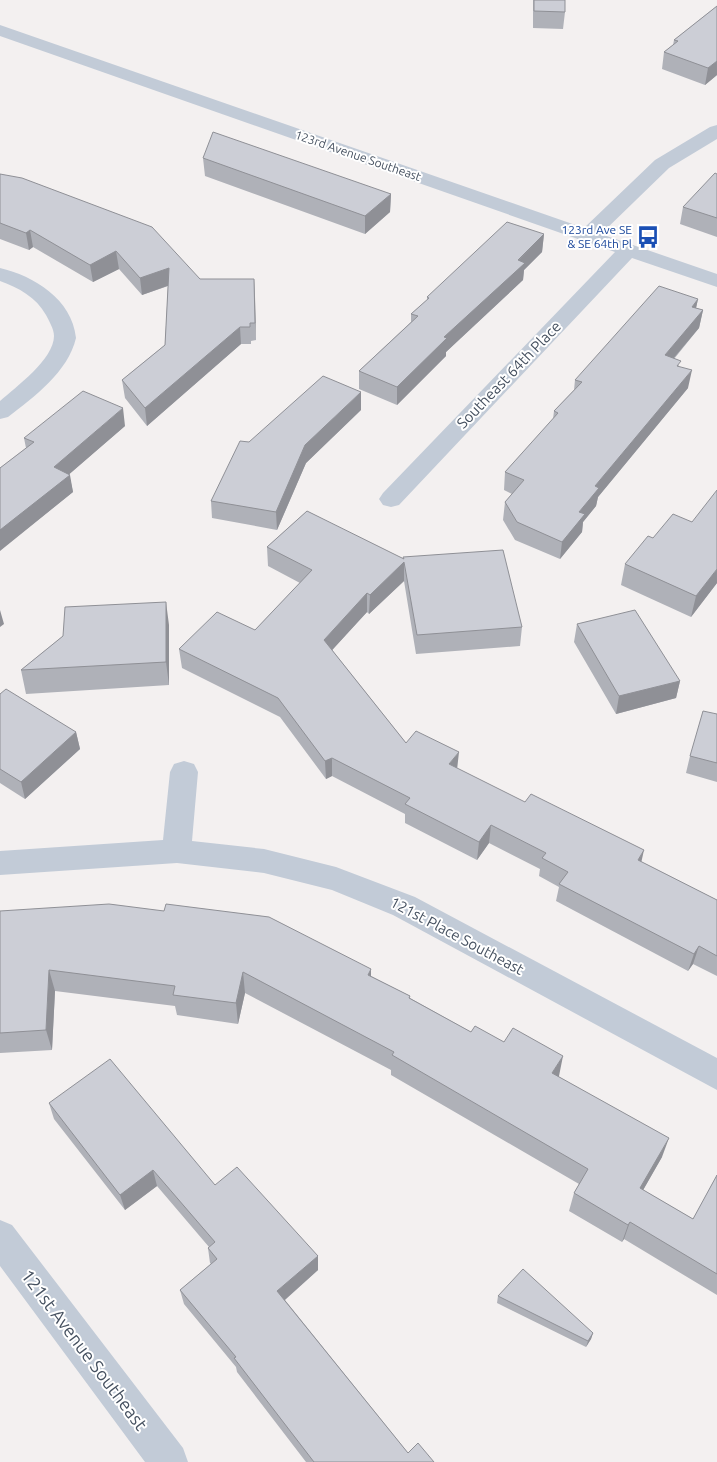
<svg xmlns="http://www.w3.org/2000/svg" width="717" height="1462" font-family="Ubuntu,sans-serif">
	<rect width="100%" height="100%" fill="#f3f0f0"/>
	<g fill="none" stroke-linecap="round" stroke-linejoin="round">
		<path fill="#c2cbd7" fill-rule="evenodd" d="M0,25L584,228L655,160L710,127L717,125V139L669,168L601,234L717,274V287L632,258L399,505L391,507L383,505L379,499L383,493L615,252L0,36Z
			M0,268C34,276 72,299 76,338C68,372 34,397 8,417L0,419V401C16,387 54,359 54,336C54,329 49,321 46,315C36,297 19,288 0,281Z
			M184,761L194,764L198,772L192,841L264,849L336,867L415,897L717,1058V1090L393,915L332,890L264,873L177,863L0,875V851L163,840L170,772L174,764Z
			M0,1220L12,1225L183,1448L188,1462H145L0,1266Z"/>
	</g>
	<path fill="#afb1b8" d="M533,0H565V12L563,29L533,28Z
		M717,6V75L705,85L662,69L664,52L673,45L674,40Z
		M203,158L391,194L390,212L365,234L205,176Z
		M0,174L200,279H254L256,340L251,341V344H241L147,426L125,398L122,380L165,345L168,286L142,295L119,269L93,282L33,247L29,250L0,239Z
		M717,174V237L680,224L683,207Z
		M544,234L542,252L524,270L523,280L446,352V356L397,405L359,389V371L411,322V314L427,300V297Z
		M698,299L696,308L703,310L699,328L674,359L679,366L688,388L598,497L596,506L583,522L582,532L560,559L515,540L503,520L505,502L512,494L504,490L505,472L553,419L554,411L574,390L575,380Z
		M361,410L306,463L277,530L212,518L211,501L249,442Z
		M125,426L69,474L73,492L0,550V468L26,448L24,438Z
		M307,511L522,627L520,646L416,654L404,581L369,614L367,612L332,650L406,743L717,900V976L693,964L688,971L556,901L559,887L539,876L540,869L489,843L477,860L405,823V814L332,776L326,779L280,717L182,668L179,649L255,630L300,583L268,566L267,547Z
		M692,522L717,583L691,617L621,585L625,564L653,538Z
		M577,624L680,681L676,698L616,714L574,642Z
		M169,625V685L26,694L21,670L63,636Z
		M0,694L76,732L80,749L25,799L0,783Z
		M717,714V782L686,773L690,756Z
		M0,911L371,969V976L410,996V998L471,1032L558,1076L662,1157L643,1190L693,1219L717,1175V1295L624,1239L622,1242L569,1211L574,1193L579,1184L391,1075V1070L245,993L238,1024L177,1015L175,1006L55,991L52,1050L0,1053Z
		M49,1103L215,1185L318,1256V1270L285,1300L408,1453L434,1462H306L237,1372L236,1367L184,1304L180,1290L211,1264L210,1263L208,1248L209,1247L157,1186L125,1210L54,1119Z
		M498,1296L593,1333L591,1339L586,1347L497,1303Z"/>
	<path fill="#8f9096" d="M717,61V75L705,85L708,68Z
		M391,194L390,212L365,234V216Z
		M30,230L33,247L29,250L26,233Z
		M544,234L542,252L524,270L523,280L446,352V356L397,405V387L444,337Z
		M116,251L119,269L93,282L90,265Z
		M169,268L170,285L142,295L140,278Z
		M254,279L255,296L256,340L255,323Z
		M698,299L694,317L692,307Z
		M703,310L699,328L661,373L665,355Z
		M240,327L241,344L147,426L145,408Z
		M692,370L688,388L598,497L596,506L583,522L582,532L560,559L562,542L595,486Z
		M361,392V410L306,463L277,530L276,512L305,445Z
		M123,408L125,426L58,484L70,475L73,492L0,551V530L54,467Z
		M404,562V581L369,614L370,595Z
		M717,569V583L691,617L696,596Z
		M367,593V612L324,659V640Z
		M166,602L169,625V685L166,662Z
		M0,610L4,624L0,627Z
		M680,681L676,698L616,714L619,696Z
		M76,732L80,749L25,799L21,782Z
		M459,752L457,770L449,764Z
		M332,758V776L326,779L325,761Z
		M491,825L489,843L477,860L479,842Z
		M644,850L640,868L638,860Z
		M699,946L693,964L688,971L694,954Z
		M371,969V989L368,975Z
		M49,970L55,991L52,1050L46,1030Z
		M243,972L245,993L238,1024L236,1003Z
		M563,1056L559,1076L548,1092L552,1073Z
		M669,1138L662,1157L634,1206L640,1188Z
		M153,1170L157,1186L125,1210L120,1195Z
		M630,1222L624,1239L622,1242L628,1225Z
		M318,1256V1270L279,1305L277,1291Z
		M593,1333L591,1339L586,1347L588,1341Z"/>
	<path fill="#ccced6" stroke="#8f9096" d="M534,0H565V12L534,11Z
		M717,6V61L708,68L664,52L678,41L674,40Z
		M213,132L391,194L365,216L203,158Z
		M715,173L717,174V218L683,207Z
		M0,174L22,178L152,227L200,279H254L255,323H250V327H240L145,408L122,380L165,345L169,268L140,278L116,251L90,265L30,230L26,233L0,223Z
		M507,222L544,234L518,260L525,263L444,337L447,338L397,387L359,371L418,316L411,314L429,298L427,297Z
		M659,286L698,299L692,307L703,310L665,355L681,361L677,366L692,370L595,486L599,488L579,512L585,514L562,542L517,522L505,502L524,480L505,472L558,413L554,411L582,382L575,380Z
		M323,376L361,392L305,445L276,512L211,501L240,441L249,442Z
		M83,391L123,408L54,467L70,475L0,530V468L34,442L24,438Z
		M717,490V569L696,596L625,564L648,536L653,538L673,514L692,522Z
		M307,511L404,559L403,557L503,550L522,627L417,635L404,562L370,595L367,593L324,640L406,743L416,731L459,752L449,764L525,802L531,794L644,850L638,860L717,900V956L699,946L694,954L559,884L568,872L542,858L546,853L491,825L479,842L405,804L410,798L332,758L325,761L278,698L179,649L217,612L255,630L312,570L267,547Z
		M166,602V662L21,670L63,636L65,607Z
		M635,610L680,681L619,696L577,624Z
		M6,689L76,732L21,782L0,769V694Z
		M703,711L717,714V763L690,756Z
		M109,904L164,911L166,904L269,917L371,969L368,975L410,996L409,998L471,1032L475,1026L504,1042L513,1028L563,1056L552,1073L669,1138L640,1188L693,1219L717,1175V1274L630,1222L628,1225L574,1193L588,1169L392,1055L394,1052L243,972L236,1003L173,995L175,986L49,970L46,1030L0,1033V911Z
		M110,1059L215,1185L237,1167L318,1256L277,1291L408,1453L418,1443L434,1462H314L234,1358L236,1357L180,1290L217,1259L208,1248L215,1242L153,1170L120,1195L49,1103Z
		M523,1269L593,1333L588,1341L498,1296Z"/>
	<defs>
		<symbol id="bus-bare" viewBox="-9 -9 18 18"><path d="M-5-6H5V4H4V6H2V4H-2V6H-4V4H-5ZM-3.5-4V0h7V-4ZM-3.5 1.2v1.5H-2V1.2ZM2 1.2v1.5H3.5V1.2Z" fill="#1a4fb4" stroke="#fff" stroke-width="2.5" paint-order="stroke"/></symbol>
	</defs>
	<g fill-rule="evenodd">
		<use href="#bus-bare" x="632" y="221" width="32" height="32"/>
	</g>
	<g text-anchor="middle" stroke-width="4" stroke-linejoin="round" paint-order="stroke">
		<g font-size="12" fill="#465160" stroke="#fff">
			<text transform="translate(358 156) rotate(19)" y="4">123rd Avenue Southeast</text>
		</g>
		<g font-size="12" fill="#164399" stroke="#fff" text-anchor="end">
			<text x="632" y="234">123rd Ave SE<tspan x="632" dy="14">&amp; SE 64th Pl</tspan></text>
		</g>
		<g font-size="15" fill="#465160" stroke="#fff">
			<text transform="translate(509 375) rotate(-46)" y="5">Southeast 64th Place</text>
			<text transform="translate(457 936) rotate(28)" y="5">121st Place Southeast</text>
		</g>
		<g font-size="18" fill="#465160" stroke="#fff">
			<text transform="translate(84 1350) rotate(53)" y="6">121st Avenue Southeast</text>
		</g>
	</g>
</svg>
